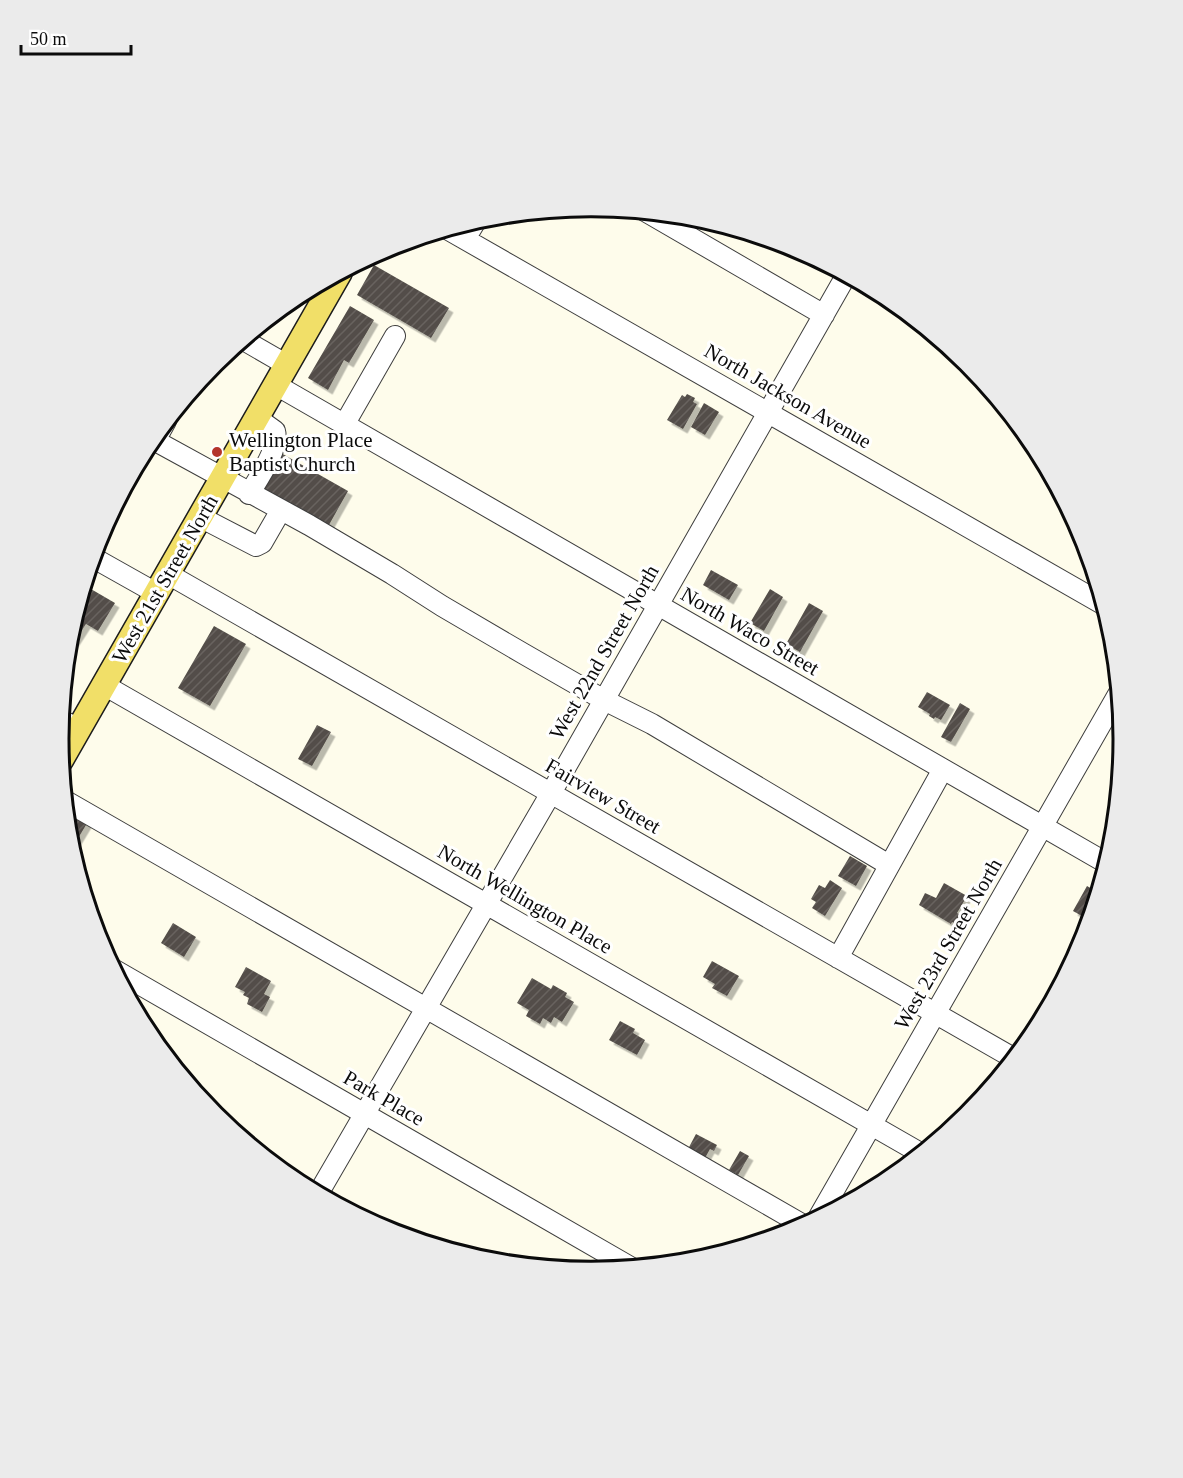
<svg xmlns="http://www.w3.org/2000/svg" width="1183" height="1478" font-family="'Times New Roman',serif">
	<defs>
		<pattern id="building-hatch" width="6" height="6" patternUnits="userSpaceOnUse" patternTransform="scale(1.5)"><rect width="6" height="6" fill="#534e48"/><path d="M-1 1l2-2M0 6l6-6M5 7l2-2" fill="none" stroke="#67635e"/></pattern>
		<filter id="shadow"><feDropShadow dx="4.5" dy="4.5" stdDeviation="0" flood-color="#0004"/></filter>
	</defs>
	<rect width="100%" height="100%" fill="#fefceb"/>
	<path fill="url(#building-hatch)" filter="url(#shadow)" d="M374,265L449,308L431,338L357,295Z
		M350,306L374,320L349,363L344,360L328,390L308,378Z
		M687,394L695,398L693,402L697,404L683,429L667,420L682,395L685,397Z
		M704,403L719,412L705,435L691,427Z
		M281,453L348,491L325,532L258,494Z
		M711,570L738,585L729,600L703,585Z
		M84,585L115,603L98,631L86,624L73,644L68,641L69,635Z
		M770,589L783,597L764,631L750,623Z
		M809,603L823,611L800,652L786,644Z
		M214,626L246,644L210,706L178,688Z
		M927,692L950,705L941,720L935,717L934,719L929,716L930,714L918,707Z
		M960,703L970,709L951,742L941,737Z
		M317,725L331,732L312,766L298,759Z
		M72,810L89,820L71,850L67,820Z
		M850,856L867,866L856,886L838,876Z
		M830,880L842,888L825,916L812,908L816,902L811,899L819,885L825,888Z
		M944,883L967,896L957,913L961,915L956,924L952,922L951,924L919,905L925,893L936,898Z
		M1087,886L1099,893L1089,920L1073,911Z
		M173,923L196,937L184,957L161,943Z
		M712,961L739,976L727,996L712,988L715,984L703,977Z
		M246,967L271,981L264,994L270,997L262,1012L247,1004L249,998L243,995L245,992L235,987Z
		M532,978L551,989L553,985L567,993L565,997L574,1002L562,1022L554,1017L551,1023L543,1018L540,1024L526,1016L529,1010L517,1003Z
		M620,1021L635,1029L633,1033L645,1040L637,1055L609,1040Z
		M696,1134L717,1145L714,1151L710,1149L705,1158L688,1149Z
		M740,1151L749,1156L738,1175L729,1170Z"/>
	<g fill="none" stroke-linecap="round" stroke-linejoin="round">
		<defs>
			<path id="minor" d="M645,211L824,315
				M447,229L1106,606
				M465,239L477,219
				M242,339L287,365
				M276,385L1108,864
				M344,425L395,336
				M152,439L309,525L392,574L442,606L524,654L604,700L652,724L889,865
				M155,441L166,421
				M249,494C258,479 280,448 275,431L257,418
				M200,517L256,546L262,543L281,510
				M92,557L156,593
				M168,574L1015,1059
				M104,685L922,1154
				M60,719L78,729
				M64,800L805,1226
				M838,958L943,769
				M113,969L632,1268
				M318,1194L551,793L847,274
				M817,1220L1120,691"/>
			<path id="major" d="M61,760L340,272"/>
		</defs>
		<use href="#minor" stroke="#3e3e3e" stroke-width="22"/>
		<use href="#major" stroke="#1c1c1c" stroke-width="27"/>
		<use href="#minor" stroke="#fff" stroke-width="20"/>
		<use href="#major" stroke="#f1df68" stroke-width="24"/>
	</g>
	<circle fill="#b4342b" stroke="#fff" stroke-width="2" cx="217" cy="452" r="6"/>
	<g text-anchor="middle" stroke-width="6" stroke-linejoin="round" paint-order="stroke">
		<g font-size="21" fill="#0b0b0b" stroke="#fff">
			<text transform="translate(788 396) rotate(30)" y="7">North Jackson Avenue</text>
			<text transform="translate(165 579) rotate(-60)" y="7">West 21st Street North</text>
			<text transform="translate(750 631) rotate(30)" y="7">North Waco Street</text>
			<text transform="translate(604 652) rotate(-60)" y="7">West 22nd Street North</text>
			<text transform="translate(603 796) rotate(30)" y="7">Fairview Street</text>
			<text transform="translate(525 899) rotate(30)" y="7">North Wellington Place</text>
			<text transform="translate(948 944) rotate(-60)" y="7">West 23rd Street North</text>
			<text transform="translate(384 1098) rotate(30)" y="7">Park Place</text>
		</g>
		<g font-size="21" fill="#0b0b0b" stroke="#fff" text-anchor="start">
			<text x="229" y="447">Wellington Place<tspan x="229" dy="24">Baptist Church</tspan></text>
		</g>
	</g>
	<path d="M0 0H1183V1478H0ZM69 739a522 522 0 1 1 1044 0a522 522 0 1 1-1044 0Z" fill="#ebebeb" fill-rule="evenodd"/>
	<path fill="none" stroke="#0b0b0b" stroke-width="3" d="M69 739a522 522 0 1 1 1044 0a522 522 0 1 1-1044 0Z"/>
	<path d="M21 45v9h110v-9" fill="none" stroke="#0b0b0b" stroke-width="3"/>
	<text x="30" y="45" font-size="18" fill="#0b0b0b" stroke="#ffffff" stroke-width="4.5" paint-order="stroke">50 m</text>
</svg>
